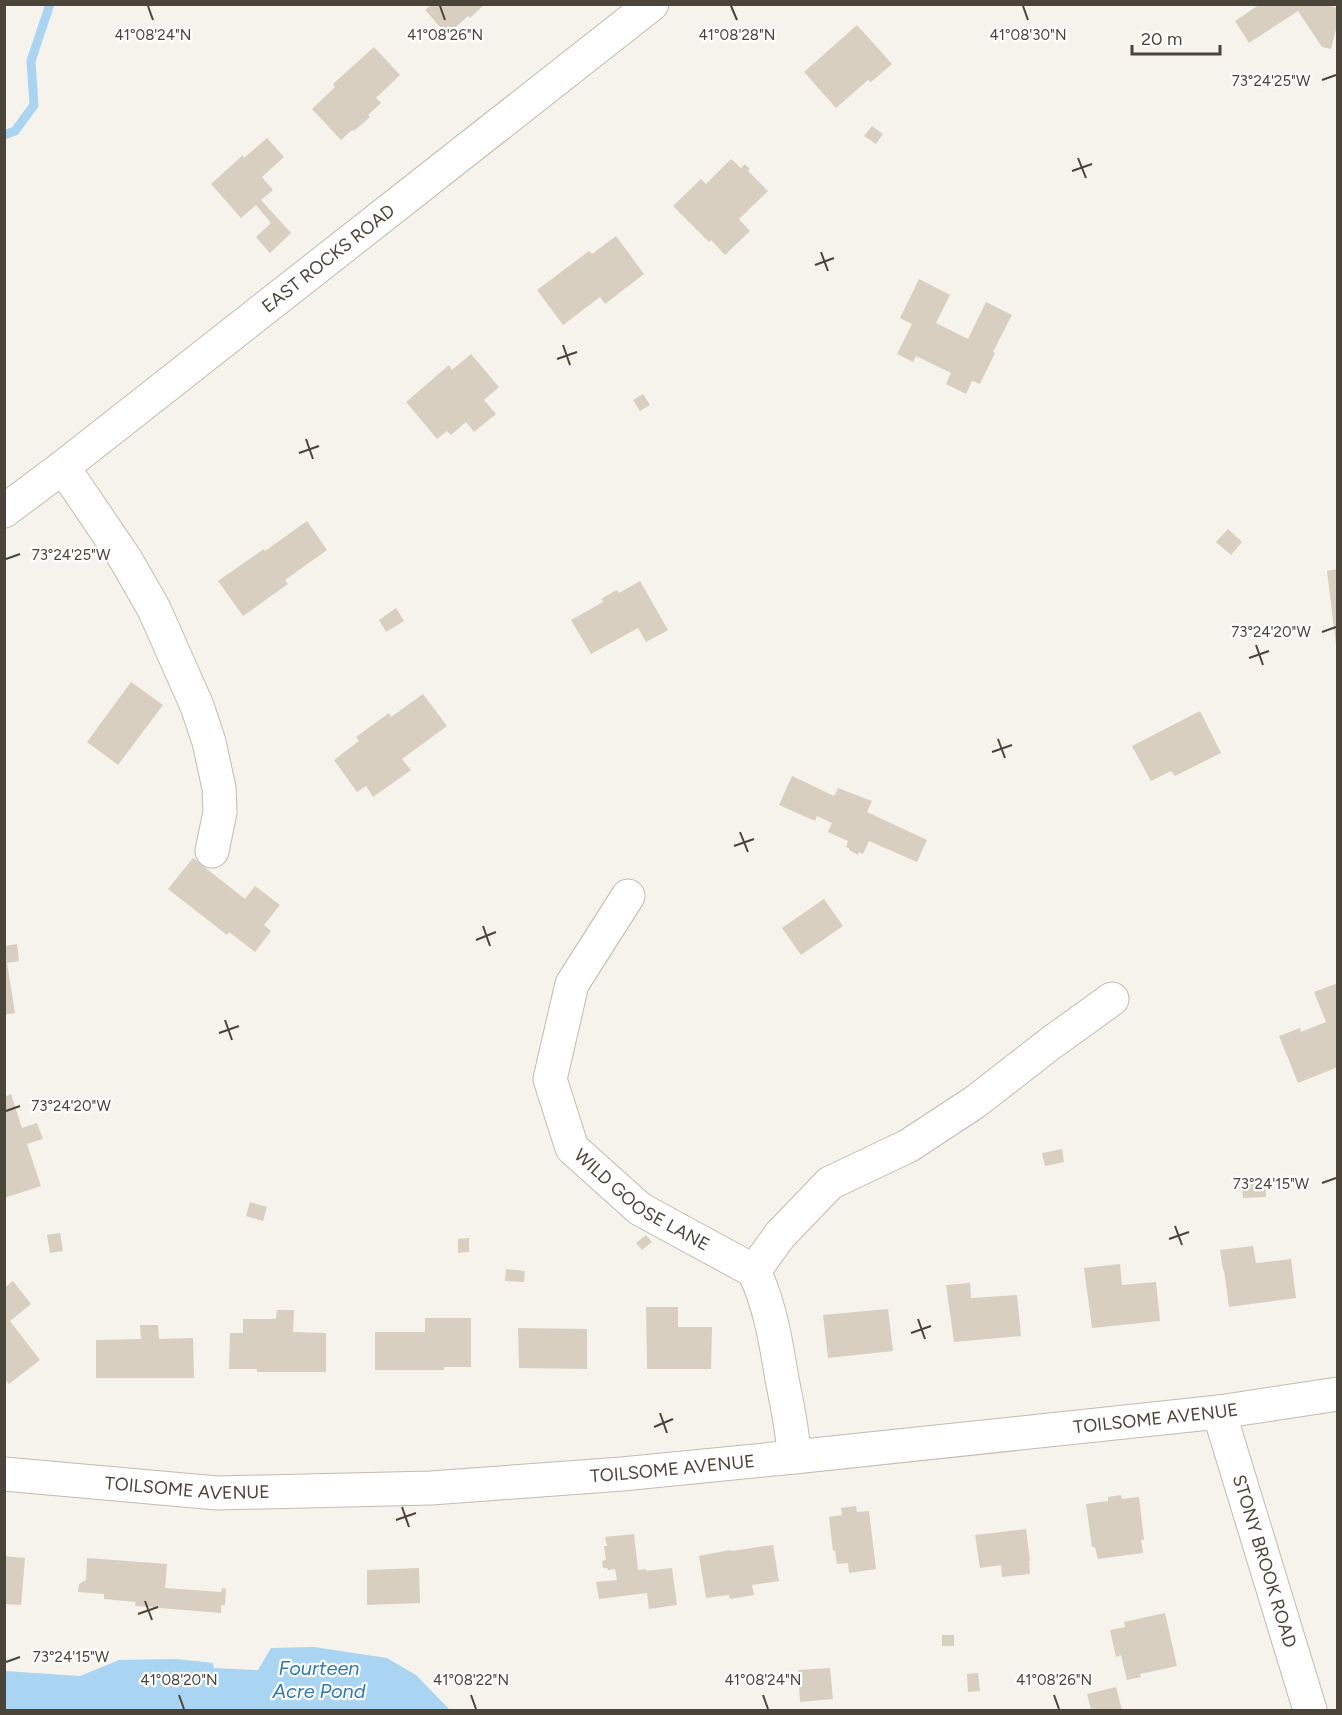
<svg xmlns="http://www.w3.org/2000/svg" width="1342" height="1715" font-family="Figtree,sans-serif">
	<rect width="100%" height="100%" fill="#f6f3ec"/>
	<path fill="#a9d4f2" d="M314,1647L387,1658L416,1675L450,1710H5V1671L80,1676L119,1660L176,1659L213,1663L214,1668L258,1670L271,1648Z"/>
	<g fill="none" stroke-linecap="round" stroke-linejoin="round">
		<path stroke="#a9d4f2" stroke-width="9" d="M4,135L15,131L34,105L31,61L50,4"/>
	</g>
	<path fill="#d8cfc1" d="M432,4H485L470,18L468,16L447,35L425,10Z
		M1260,4H1322L1338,8V21L1331,49L1322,47L1298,11L1249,43L1235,21Z
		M857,25L892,64L871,82L868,80L836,108L804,72Z
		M374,47L400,75L376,98L381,103L368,115L370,117L354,131L352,130L341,140L312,109L335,87L333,84Z
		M872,126L883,134L876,144L864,136Z
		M267,138L284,157L262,177L273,190L261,200L291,233L270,253L256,237L271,223L256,205L241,218L211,184L243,155L244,158Z
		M731,159L741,168L745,164L750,169L748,171L768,191L739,219L750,231L725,255L711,240L709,242L673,206L701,179L706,184Z
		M616,236L644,274L605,304L600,297L563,325L537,290L589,251L592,254Z
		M919,279L950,295L936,323L968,339L986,302L1012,315L993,352L995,353L980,384L972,381L966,394L946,384L951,373L916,356L913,362L897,354L912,324L900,318Z
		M471,354L499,387L484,400L496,414L474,432L466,422L451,435L447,431L437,439L406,402L449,365L452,370Z
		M643,394L650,405L640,411L633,400Z
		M307,521L327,550L285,580L288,584L243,616L218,581L264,549L265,551Z
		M1228,529L1242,542L1231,555L1216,542Z
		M1338,569V644L1336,645L1327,571Z
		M640,581L668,630L646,642L638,628L591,654L571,620L603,602L601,599L617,590L619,593Z
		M396,608L404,621L386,632L379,620Z
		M131,682L163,705L118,765L87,742Z
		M423,694L447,726L402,759L411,770L373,797L366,786L357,792L334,760L359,741L356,737L389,713L391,717Z
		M1200,711L1221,753L1175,776L1171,771L1151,781L1132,746Z
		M792,776L834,796L838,788L872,801L867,812L927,840L917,862L869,841L863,854L859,852L858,855L849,850V848L846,847L848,841L828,832L832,823L817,816L815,821L779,805Z
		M193,858L245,899L255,886L280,905L264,925L271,931L255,952L229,932L227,935L168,889Z
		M824,899L843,926L801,955L782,928Z
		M17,944L19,961L7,963L15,1013L4,1015V946Z
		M1338,983V1067L1298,1083L1279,1036L1300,1028L1301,1032L1326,1022L1314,992Z
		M11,1094L22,1128L37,1123L43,1139L27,1144L41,1186L4,1198V1097Z
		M1062,1149L1064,1162L1045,1166L1042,1153Z
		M1265,1179L1266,1197L1243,1198L1242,1181Z
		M250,1202L267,1207L263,1221L246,1216Z
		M60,1233L63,1251L50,1253L47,1235Z
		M646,1235L652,1242L642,1250L636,1243Z
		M469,1238V1252L458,1253V1239Z
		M1253,1246L1256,1263L1291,1259L1296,1298L1229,1307L1224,1270H1223L1220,1250Z
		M1120,1264L1122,1285L1156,1282L1160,1321L1092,1328L1084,1268Z
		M506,1269L525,1271L524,1282L505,1281Z
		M13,1281L31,1304L10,1321L40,1360L9,1384L4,1379V1288Z
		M970,1283L971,1298L1017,1295L1021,1336L954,1342L946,1285Z
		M646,1307H678V1327H712L711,1369H647Z
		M888,1309L893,1351L828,1358L823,1315Z
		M277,1310H294L293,1332L326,1333V1372H257V1369H229L230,1333H243V1319H276Z
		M425,1318H471V1367H444V1370H375V1332H425Z
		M140,1325H158L159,1339L193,1338L194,1378H96V1340L141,1339Z
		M518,1328L587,1329V1369L519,1368Z
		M1121,1495L1122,1499L1139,1497L1144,1540H1141L1143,1553L1098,1559L1095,1547H1092L1086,1504L1108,1501V1497Z
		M856,1506L857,1512L869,1511L876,1569L849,1573L848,1563L837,1564L835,1550L833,1551L829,1517L842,1515L841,1508Z
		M1026,1529L1030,1561H1029L1030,1574L1002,1577L1001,1565L980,1568L975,1535Z
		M634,1534L638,1570L646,1569V1571L672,1568L677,1605L649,1609L647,1593L599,1599L596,1582L617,1580L615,1569L608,1570L607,1568H603L602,1561L606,1560L604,1546H607L605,1537Z
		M773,1545L779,1581L752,1585L754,1595L730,1599L729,1595L706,1598L699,1556L730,1550L731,1551Z
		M4,1556L25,1558L21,1605L4,1604Z
		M87,1558L167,1564L165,1588L221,1592L222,1588L226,1589L225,1605H221V1613L135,1606L136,1602L104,1599V1594L78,1592L79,1584L86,1580Z
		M419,1568L420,1603L367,1605V1570Z
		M1165,1613L1177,1666L1140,1674L1141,1677L1127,1680L1121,1655L1116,1657L1110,1630L1125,1627L1124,1622Z
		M942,1635H954V1646H942Z
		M830,1668L833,1699L800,1702L798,1670Z
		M978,1673L980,1691L968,1692L967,1674Z
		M1116,1687L1122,1710H1091L1087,1694Z"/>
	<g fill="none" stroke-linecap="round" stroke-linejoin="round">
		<defs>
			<g id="minor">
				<path d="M63,467L126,560L154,609L197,706L209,742L219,788L220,812L212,851"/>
				<path id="s1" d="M4,511L63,467L652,4"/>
				<path id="s2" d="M628,896L572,984L550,1079L572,1148L640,1209L754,1271C770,1305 776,1342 782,1379C787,1405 793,1430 794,1457"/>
				<path d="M754,1271L780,1235L830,1183L908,1146L975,1102L1051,1043L1112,999"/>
				<path id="s3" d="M1219,1412L1310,1710"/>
				<path id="s4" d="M4,1474L217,1493L431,1488L622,1474L794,1457L1219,1412L1338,1394"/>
			</g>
		</defs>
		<use href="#minor" stroke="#c2bbae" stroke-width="35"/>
		<use href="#minor" stroke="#fff" stroke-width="33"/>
	</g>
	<path fill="none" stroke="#4b4439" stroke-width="2" d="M148,6L153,20M440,6L445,20M731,6L737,20M1023,6L1028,20M1322,80L1336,75M1078,158L1086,178M1072,171L1092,164M821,252L828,271M815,265L834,258M563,345L570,365M557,359L577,352M306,439L313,459M299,453L319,446M6,559L20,554M1322,632L1336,627M1256,645L1263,665M1249,658L1269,651M998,739L1005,758M992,752L1012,745M740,832L748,852M734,846L754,839M483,926L490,946M476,940L496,932M225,1020L232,1040M219,1033L239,1026M6,1111L20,1106M1322,1183L1336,1178M1175,1226L1182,1245M1169,1239L1189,1232M918,1319L925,1339M911,1333L931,1326M660,1413L667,1433M654,1427L673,1419M402,1507L409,1527M396,1520L416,1513M145,1601L152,1620M138,1614L158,1607M6,1662L20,1657M179,1695L184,1709M471,1695L476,1709M763,1695L768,1709M1054,1695L1059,1709"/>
	<g text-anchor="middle" stroke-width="4.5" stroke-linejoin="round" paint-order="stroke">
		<g font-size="18" fill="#4b4439" stroke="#fff">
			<text dy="6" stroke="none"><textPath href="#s1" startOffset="411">EAST ROCKS ROAD</textPath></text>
			<text dy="6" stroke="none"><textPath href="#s2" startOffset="362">WILD GOOSE LANE</textPath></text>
			<text dy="6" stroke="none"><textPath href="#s4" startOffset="1156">TOILSOME AVENUE</textPath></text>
			<text dy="6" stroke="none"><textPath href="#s4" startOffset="670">TOILSOME AVENUE</textPath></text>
			<text dy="6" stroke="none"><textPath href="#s4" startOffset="184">TOILSOME AVENUE</textPath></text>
			<text dy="6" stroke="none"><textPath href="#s3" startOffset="156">STONY BROOK ROAD</textPath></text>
		</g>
		<g font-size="20" font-style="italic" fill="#2e7ab2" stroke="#fff">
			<text x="319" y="1675">Fourteen<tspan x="319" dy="23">Acre Pond</tspan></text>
		</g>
	</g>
	<g font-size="15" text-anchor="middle" fill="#4b4439" stroke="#fff" stroke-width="4.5" stroke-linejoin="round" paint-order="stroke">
		<text x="445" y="40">41°08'26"N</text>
		<text x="1028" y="40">41°08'30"N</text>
		<text x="153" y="40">41°08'24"N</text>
		<text x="737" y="40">41°08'28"N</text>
		<text x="1271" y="86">73°24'25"W</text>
		<text x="71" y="560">73°24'25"W</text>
		<text x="1271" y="637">73°24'20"W</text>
		<text x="71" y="1111">73°24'20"W</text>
		<text x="1271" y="1189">73°24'15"W</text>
		<text x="71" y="1662">73°24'15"W</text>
		<text x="179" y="1685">41°08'20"N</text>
		<text x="471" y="1685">41°08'22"N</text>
		<text x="763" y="1685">41°08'24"N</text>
		<text x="1054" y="1685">41°08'26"N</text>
	</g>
	<rect width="1342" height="1715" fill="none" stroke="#4b4439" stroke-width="12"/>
	<path d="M1132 45v9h88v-9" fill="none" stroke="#4b4439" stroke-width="3"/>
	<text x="1141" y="45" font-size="18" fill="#4b4439" stroke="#ffffff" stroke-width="4.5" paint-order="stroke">20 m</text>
</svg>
